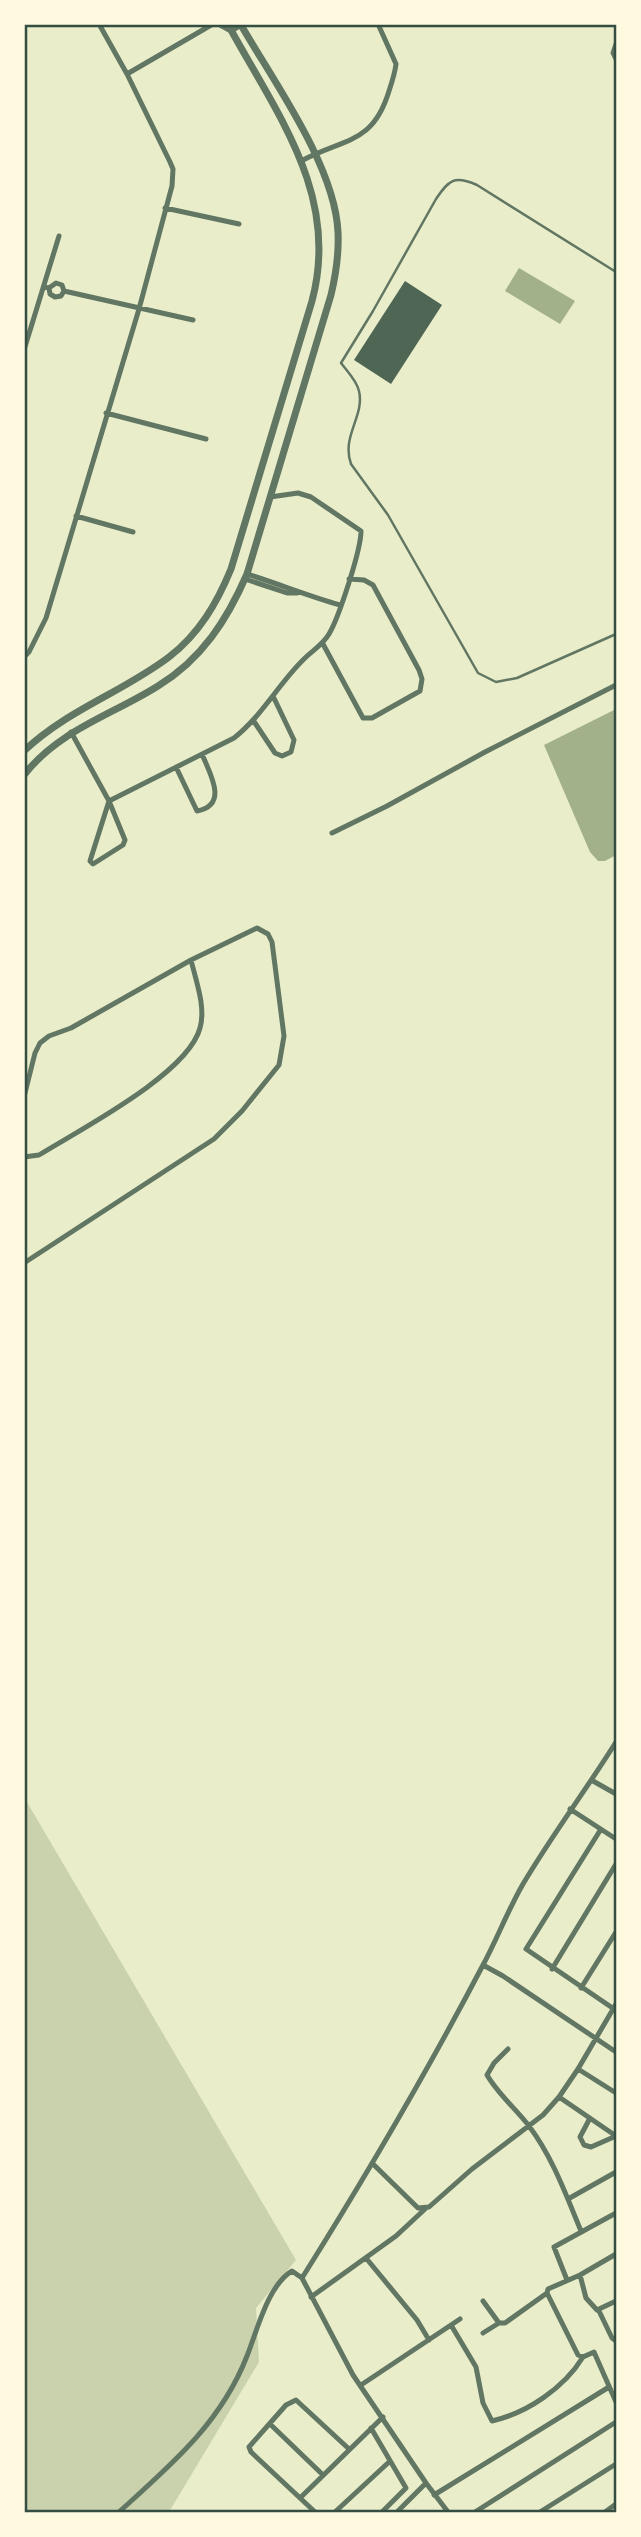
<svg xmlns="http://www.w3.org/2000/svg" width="641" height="2537" font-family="Montserrat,sans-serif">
	<rect width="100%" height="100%" fill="#e9edc9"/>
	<path fill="#cad2ad" d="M24,1797L296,2260L256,2308L259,2362L169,2512H25Z"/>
	<path fill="#a3b18a" d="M519,268L575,301L560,324L505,291Z
		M616,709V855L605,861H598L590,852L544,745Z"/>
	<path fill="#4f6655" d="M405,281L442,305L391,384L354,360Z"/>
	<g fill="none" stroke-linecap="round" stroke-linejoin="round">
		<path stroke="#617663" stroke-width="2.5" d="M616,272L477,185C454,175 449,180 436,199L373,311L341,363C347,371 357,381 359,391C365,416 341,436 351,464L388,515L478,673L496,682L517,678L616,634"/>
		<path stroke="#617663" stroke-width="5" d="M616,44L613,53L616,59
			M127,74L213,24
			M303,160C345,138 373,144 389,91C392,82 395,73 396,64L378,24
			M165,208L239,224
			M44,287L49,288L50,294L55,297L61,296L64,291L62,285L56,283L49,288
			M64,291L193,320
			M24,350L59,236
			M106,413L206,439
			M76,516L133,532
			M247,574C279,584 308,596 340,605
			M245,579L287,593H297
			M323,644L363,718H372L420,691L422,679L419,670L373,585L364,580L349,579
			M24,657L29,652L46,618L139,309L172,186L173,169L170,162L127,74L99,24
			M253,720L275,753L282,756L291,752L294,740L273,696
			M71,732L109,801L125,840L123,845L93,864L90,861L109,801L234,738C261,717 278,685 302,661C311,651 322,646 329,634C339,617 361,550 361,531L311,497L298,493L270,497
			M176,767L197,811C229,805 210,774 202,754
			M332,833L387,806L485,752L616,685
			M24,1097L35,1053L40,1043L49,1036L71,1028L191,960L257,928L268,934L272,942L284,1036L279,1065L242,1111L214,1139L24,1263
			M24,1157L39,1155C79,1130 188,1074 200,1028C206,1007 196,981 191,960
			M593,1781L616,1794
			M570,1809L616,1839
			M601,1829L526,1949L614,2009
			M483,1965L503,1976L616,2052
			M552,1969L616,1864
			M581,1988L616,1932
			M508,2049L494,2063L487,2075C498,2094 516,2109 529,2126C553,2158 566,2195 581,2231
			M578,2069L616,2093
			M559,2097L616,2136
			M590,2118L580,2137L584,2145L591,2147L616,2136
			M372,2163L418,2208L429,2207L472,2169L543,2115L559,2097L578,2069L616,2004
			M568,2199L616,2172
			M366,2258L417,2320L429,2340
			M580,2275L586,2298L597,2310L616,2301
			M302,2278C366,2176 427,2072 483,1965C497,1939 508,1910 523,1884C552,1835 586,1790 616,1742
			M567,2280L554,2247L616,2213
			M547,2293L578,2355L583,2357L594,2352L616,2402
			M311,2297L396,2236L425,2209
			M483,2301L499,2323H505L547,2293L548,2289L580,2275L616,2254
			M599,2311L612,2338L616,2341
			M451,2325L476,2367L483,2403L492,2421C527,2413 564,2388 583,2357
			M483,2333L499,2323
			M361,2385L460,2319
			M270,2424L323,2475
			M371,2428L406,2488L382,2512
			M434,2495L609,2387
			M300,2498L383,2417
			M119,2512C171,2465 221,2423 247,2356C257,2331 268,2285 292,2271L302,2278L353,2375L426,2483L448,2512
			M315,2512L251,2452L249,2447L286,2405L296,2400L349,2449
			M335,2512L389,2462
			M397,2512L426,2483
			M475,2512L616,2422
			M540,2512L616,2464
			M605,2512L616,2504"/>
		<path stroke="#617663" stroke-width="7" d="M220,24L231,30L241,24
			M24,751C67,710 123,692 169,657C199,634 217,603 231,569L312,301C340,197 279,117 231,30
			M24,775C59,730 112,715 158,686C202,659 227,620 247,574L331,295C336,274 339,253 338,232C335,166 274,82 241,25"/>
	</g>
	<rect width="641" height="2537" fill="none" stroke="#fefae0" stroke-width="52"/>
	<rect x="26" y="26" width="589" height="2485" fill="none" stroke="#344e41" stroke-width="2.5"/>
</svg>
